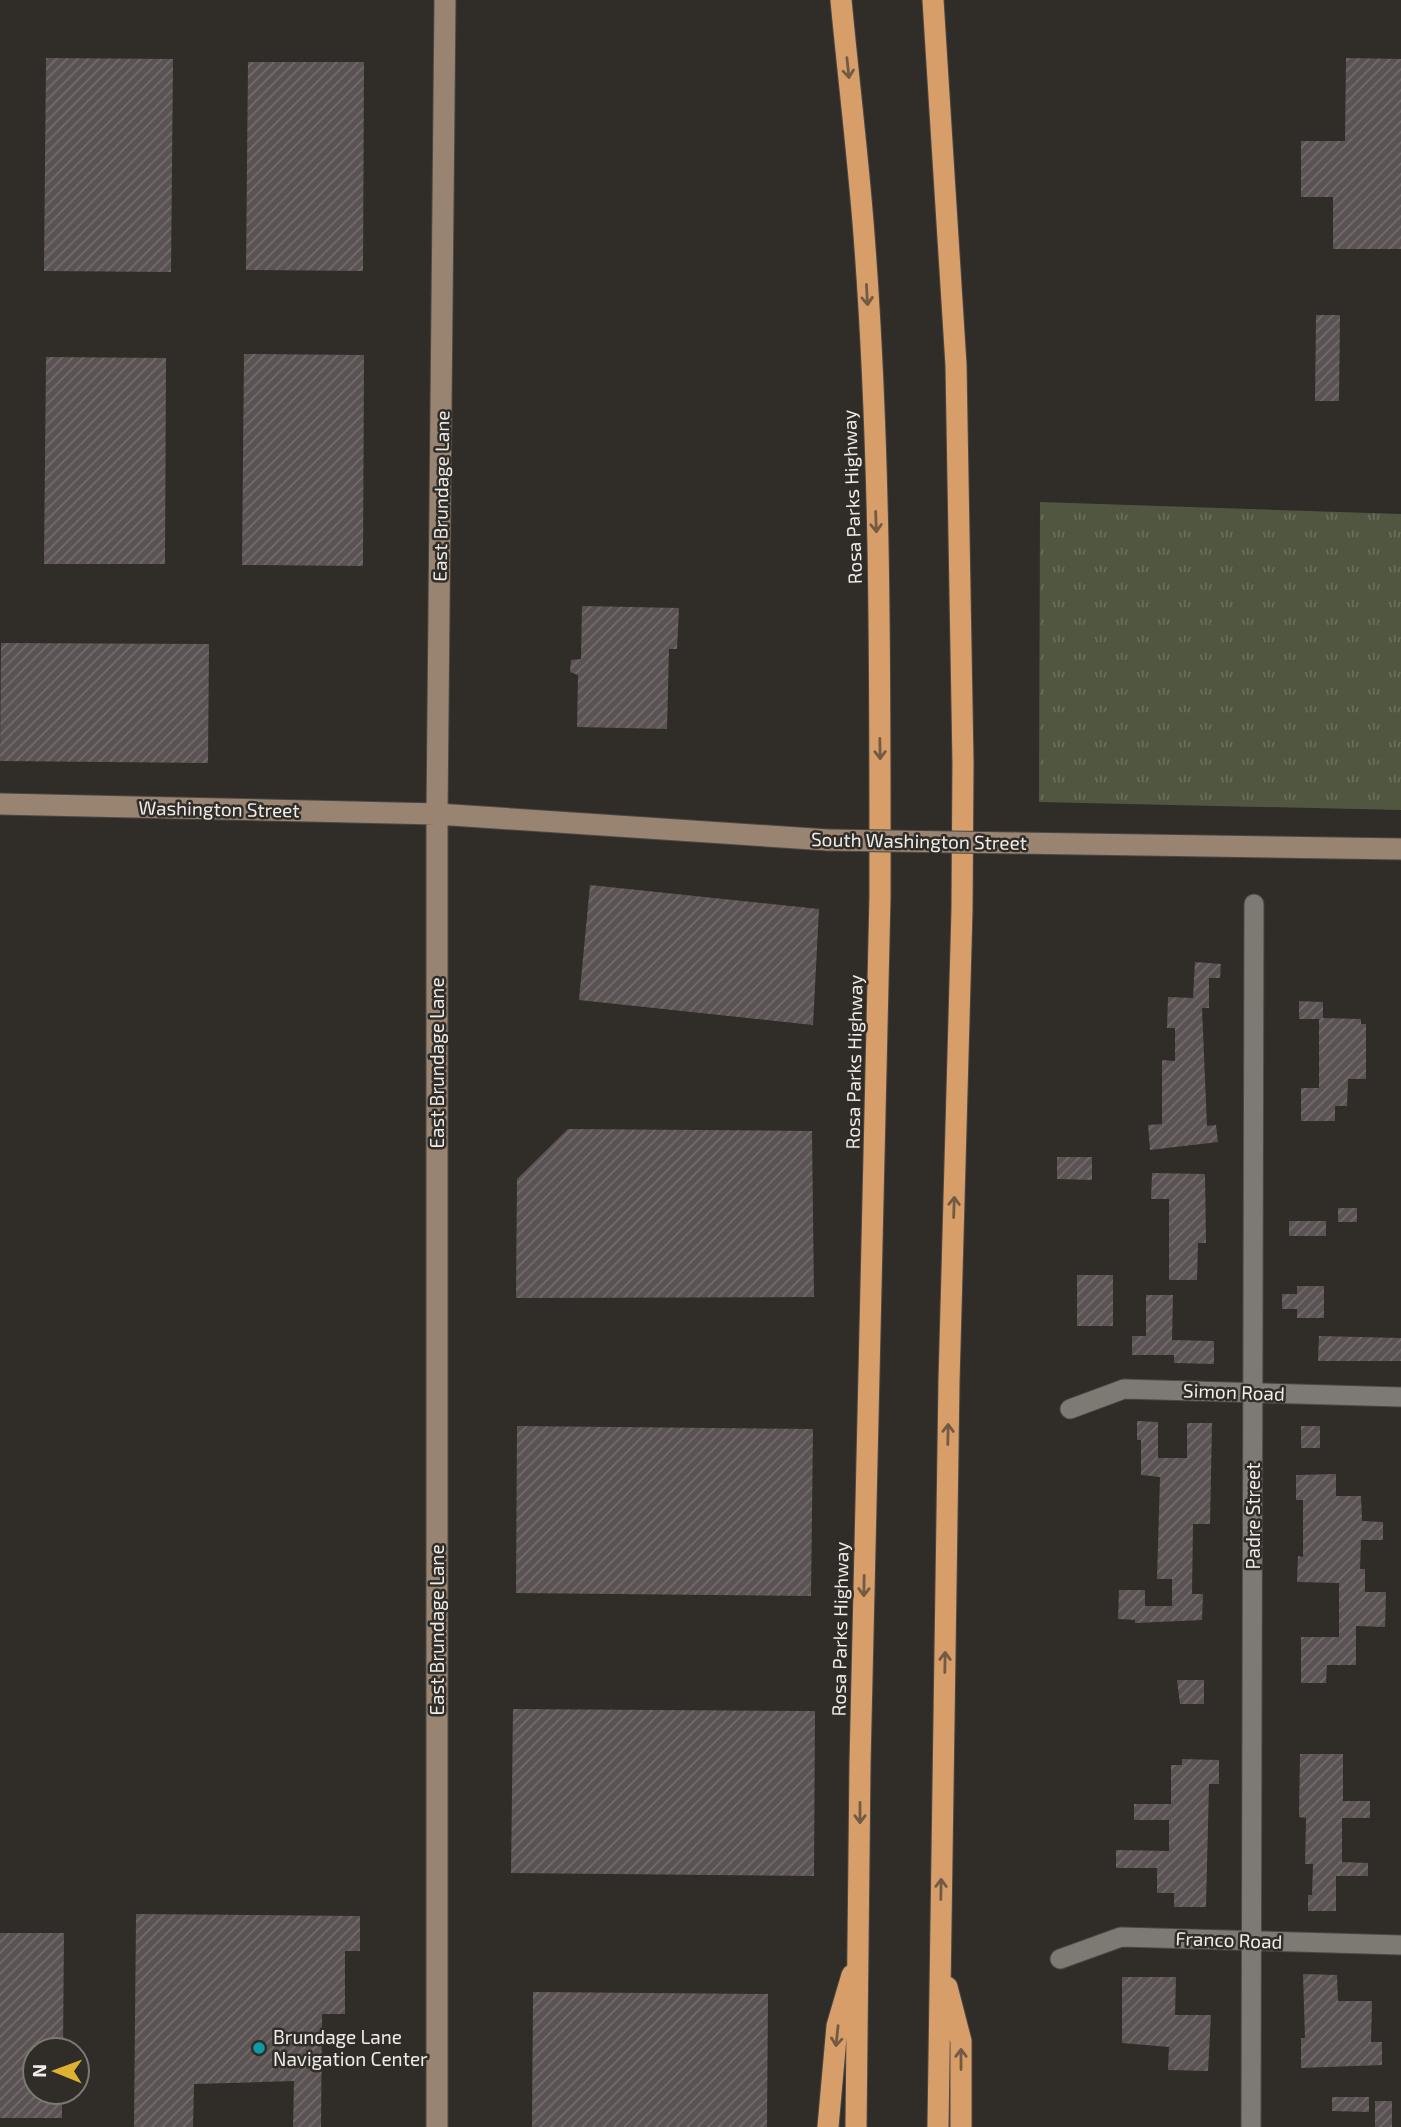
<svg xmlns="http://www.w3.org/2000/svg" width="1401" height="2127" font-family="'Exo 2',sans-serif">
	<defs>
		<pattern id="grass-tufts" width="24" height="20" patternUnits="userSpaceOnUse" patternTransform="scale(1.75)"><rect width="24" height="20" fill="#515641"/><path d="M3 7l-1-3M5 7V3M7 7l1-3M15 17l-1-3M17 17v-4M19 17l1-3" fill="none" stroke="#6a6e5c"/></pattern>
		<pattern id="building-hatch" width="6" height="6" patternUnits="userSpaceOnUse" patternTransform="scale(1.75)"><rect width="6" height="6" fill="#5b5353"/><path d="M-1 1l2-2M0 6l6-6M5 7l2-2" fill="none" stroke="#736c6c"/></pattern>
	</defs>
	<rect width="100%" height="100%" fill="#302c27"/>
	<path fill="url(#grass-tufts)" d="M1040,502L1401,514V810L1039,802Z"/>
	<path fill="url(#building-hatch)" d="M46,58L173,59L171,272L44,271Z
		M1346,58L1401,59V249H1333V197H1301V141H1345Z
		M248,62H364L363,271L246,270Z
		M1316,315H1340L1339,401H1315Z
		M244,354L364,355L363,566L242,565Z
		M46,357L166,358L165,564H44Z
		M582,606L679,608L677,649H669L667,729L577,727L578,675L570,672L571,660L581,659Z
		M1,643L209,644L208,763L0,761Z
		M590,885L819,909L813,1025L579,1000Z
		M1195,962L1221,964L1220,978H1209V1008H1202L1207,1126L1216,1125L1218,1142L1150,1150L1148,1125L1162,1124V1060L1175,1061V1028H1167L1168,997L1193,998Z
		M1299,1001L1323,1002V1018L1361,1019V1024H1366V1079H1348L1347,1106H1335V1121H1301V1088H1319V1019H1299Z
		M568,1129L812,1131L814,1297L516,1298L517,1179Z
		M1057,1157H1092V1180L1057,1179Z
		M1152,1173L1205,1174L1206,1243H1198L1197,1280H1169V1199H1151Z
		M1338,1208H1357V1222H1338Z
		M1289,1221H1326V1236H1289Z
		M1077,1275H1113V1326H1077Z
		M1297,1286H1324V1318H1297V1309H1282V1294H1297Z
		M1146,1295H1173L1172,1340L1214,1341V1364L1174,1363V1355H1132V1336H1146Z
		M1319,1336L1401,1338V1361H1318Z
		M1137,1421L1158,1422V1458H1187V1423H1212L1210,1524H1193L1192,1594H1203L1202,1620L1135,1623V1620L1118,1619L1119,1590H1145V1606H1172V1579H1157L1160,1477L1141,1475V1440H1137Z
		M517,1426L813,1429L811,1596L516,1593Z
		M1301,1426H1320V1448H1301Z
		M1336,1474V1496H1361L1362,1521L1383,1522V1540H1361L1360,1569H1365V1592H1386L1385,1627L1356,1626V1665H1327L1326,1683H1301V1637H1339V1583L1297,1582L1298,1556L1303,1557V1500H1296V1475Z
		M1177,1680H1204V1704H1180Z
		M513,1709L815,1711L814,1876L511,1873Z
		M1300,1754H1343V1801H1370V1818H1342V1862L1368,1863V1876H1336V1911H1308V1895H1312L1313,1864H1305L1306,1818L1299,1817Z
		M1182,1759L1219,1760V1784H1209L1206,1907H1174V1893H1157V1868H1116V1850L1169,1851V1820H1134V1804H1171V1765H1182Z
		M136,1914L360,1916V1951H345V2014H322L321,2127H293L294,2081L194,2084L193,2127H134Z
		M0,1933H64L63,2050H35V2092H62V2118H0Z
		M1303,1974L1337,1975L1338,2001H1372L1371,2042H1382V2065L1301,2068V2038H1305Z
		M1122,1977H1176L1175,2015H1211L1208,2071L1168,2070L1169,2047L1122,2043Z
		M533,1992L768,1994L767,2127H532Z
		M1332,2097H1369V2112L1332,2111Z
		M1375,2101H1392V2127H1375Z"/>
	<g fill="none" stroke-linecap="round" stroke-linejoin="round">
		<defs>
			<path id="street" d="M1070,1409L1124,1389L1401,1397
				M1060,1959L1121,1937L1401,1945
				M1251,2127L1254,904"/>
			<path id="secondary" d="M0,804L437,814L828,840
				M1014,843L1401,849
				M437,2127V814L445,0"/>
			<path id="highway" d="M841,0C848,74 857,148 863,222C881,446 880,672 880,896L860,1764L856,2127
				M933,0L956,365L963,762L962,910L949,1381L938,2127
				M947,1987L961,2041V2127
				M828,2127L837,2026L852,1975"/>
		</defs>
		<use href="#street" stroke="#4c4944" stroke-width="21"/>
		<use href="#secondary" stroke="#4c4944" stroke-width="23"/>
		<use href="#highway" stroke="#4c4944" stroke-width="23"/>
		<use href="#street" stroke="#7d7973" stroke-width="19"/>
		<use href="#secondary" stroke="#988470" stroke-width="21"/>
		<use href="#highway" stroke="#d89e6a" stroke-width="21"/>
		<defs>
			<path id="secondary-bridge" d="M828,840L1014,843"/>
		</defs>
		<use href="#secondary-bridge" stroke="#4c4944" stroke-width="23" stroke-linecap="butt"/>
		<use href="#secondary-bridge" stroke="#988470" stroke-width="21"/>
	</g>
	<defs><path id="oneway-shaft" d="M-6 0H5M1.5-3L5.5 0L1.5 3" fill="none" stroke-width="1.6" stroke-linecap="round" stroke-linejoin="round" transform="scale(1.75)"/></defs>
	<g stroke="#735a42">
		<use href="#oneway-shaft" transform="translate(848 68) rotate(84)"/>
		<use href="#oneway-shaft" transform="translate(867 295) rotate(87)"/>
		<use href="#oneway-shaft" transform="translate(876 522) rotate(88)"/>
		<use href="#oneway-shaft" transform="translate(880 749) rotate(89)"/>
		<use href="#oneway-shaft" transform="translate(954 1207) rotate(-88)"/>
		<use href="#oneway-shaft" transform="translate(948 1434) rotate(-89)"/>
		<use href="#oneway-shaft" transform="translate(864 1586) rotate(91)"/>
		<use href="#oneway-shaft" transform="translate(945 1662) rotate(-89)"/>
		<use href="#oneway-shaft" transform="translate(860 1813) rotate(90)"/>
		<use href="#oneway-shaft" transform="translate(941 1889) rotate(-89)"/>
		<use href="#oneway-shaft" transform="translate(837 2036) rotate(96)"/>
		<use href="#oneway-shaft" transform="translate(961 2059) rotate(-90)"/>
	</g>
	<circle fill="#0f9aa8" stroke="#302c27" stroke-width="2.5" cx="259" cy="2048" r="7"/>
	<g text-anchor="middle" stroke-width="5" stroke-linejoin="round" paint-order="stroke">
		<g font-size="19" fill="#efece9" stroke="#302c27">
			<text transform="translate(441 496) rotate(-89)" y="7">East Brundage Lane</text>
			<text transform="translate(852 497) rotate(-92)" y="7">Rosa Parks Highway</text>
			<text transform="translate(219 809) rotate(1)" y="7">Washington Street</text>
			<text transform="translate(919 841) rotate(1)" y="7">South Washington Street</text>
			<text transform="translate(854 1062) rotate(-89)" y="7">Rosa Parks Highway</text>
			<text transform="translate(437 1063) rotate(-90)" y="7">East Brundage Lane</text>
			<text transform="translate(1234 1392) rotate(2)" y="7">Simon Road</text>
			<text transform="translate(1253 1516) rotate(-90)" y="7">Padre Street</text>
			<text transform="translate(840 1629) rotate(-89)" y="7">Rosa Parks Highway</text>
			<text transform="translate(437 1630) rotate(-90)" y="7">East Brundage Lane</text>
			<text transform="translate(1229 1940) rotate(2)" y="7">Franco Road</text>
		</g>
		<g font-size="19" fill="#efece9" stroke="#302c27" text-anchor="start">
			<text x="273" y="2044">Brundage Lane<tspan x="273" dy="22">Navigation Center</tspan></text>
		</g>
	</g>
	<g transform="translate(56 2071) rotate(271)"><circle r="33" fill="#302c27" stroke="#7c7975" stroke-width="2"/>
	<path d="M0-5L12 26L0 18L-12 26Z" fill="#deb133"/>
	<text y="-10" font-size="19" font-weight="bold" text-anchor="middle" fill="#efece9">N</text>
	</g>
</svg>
